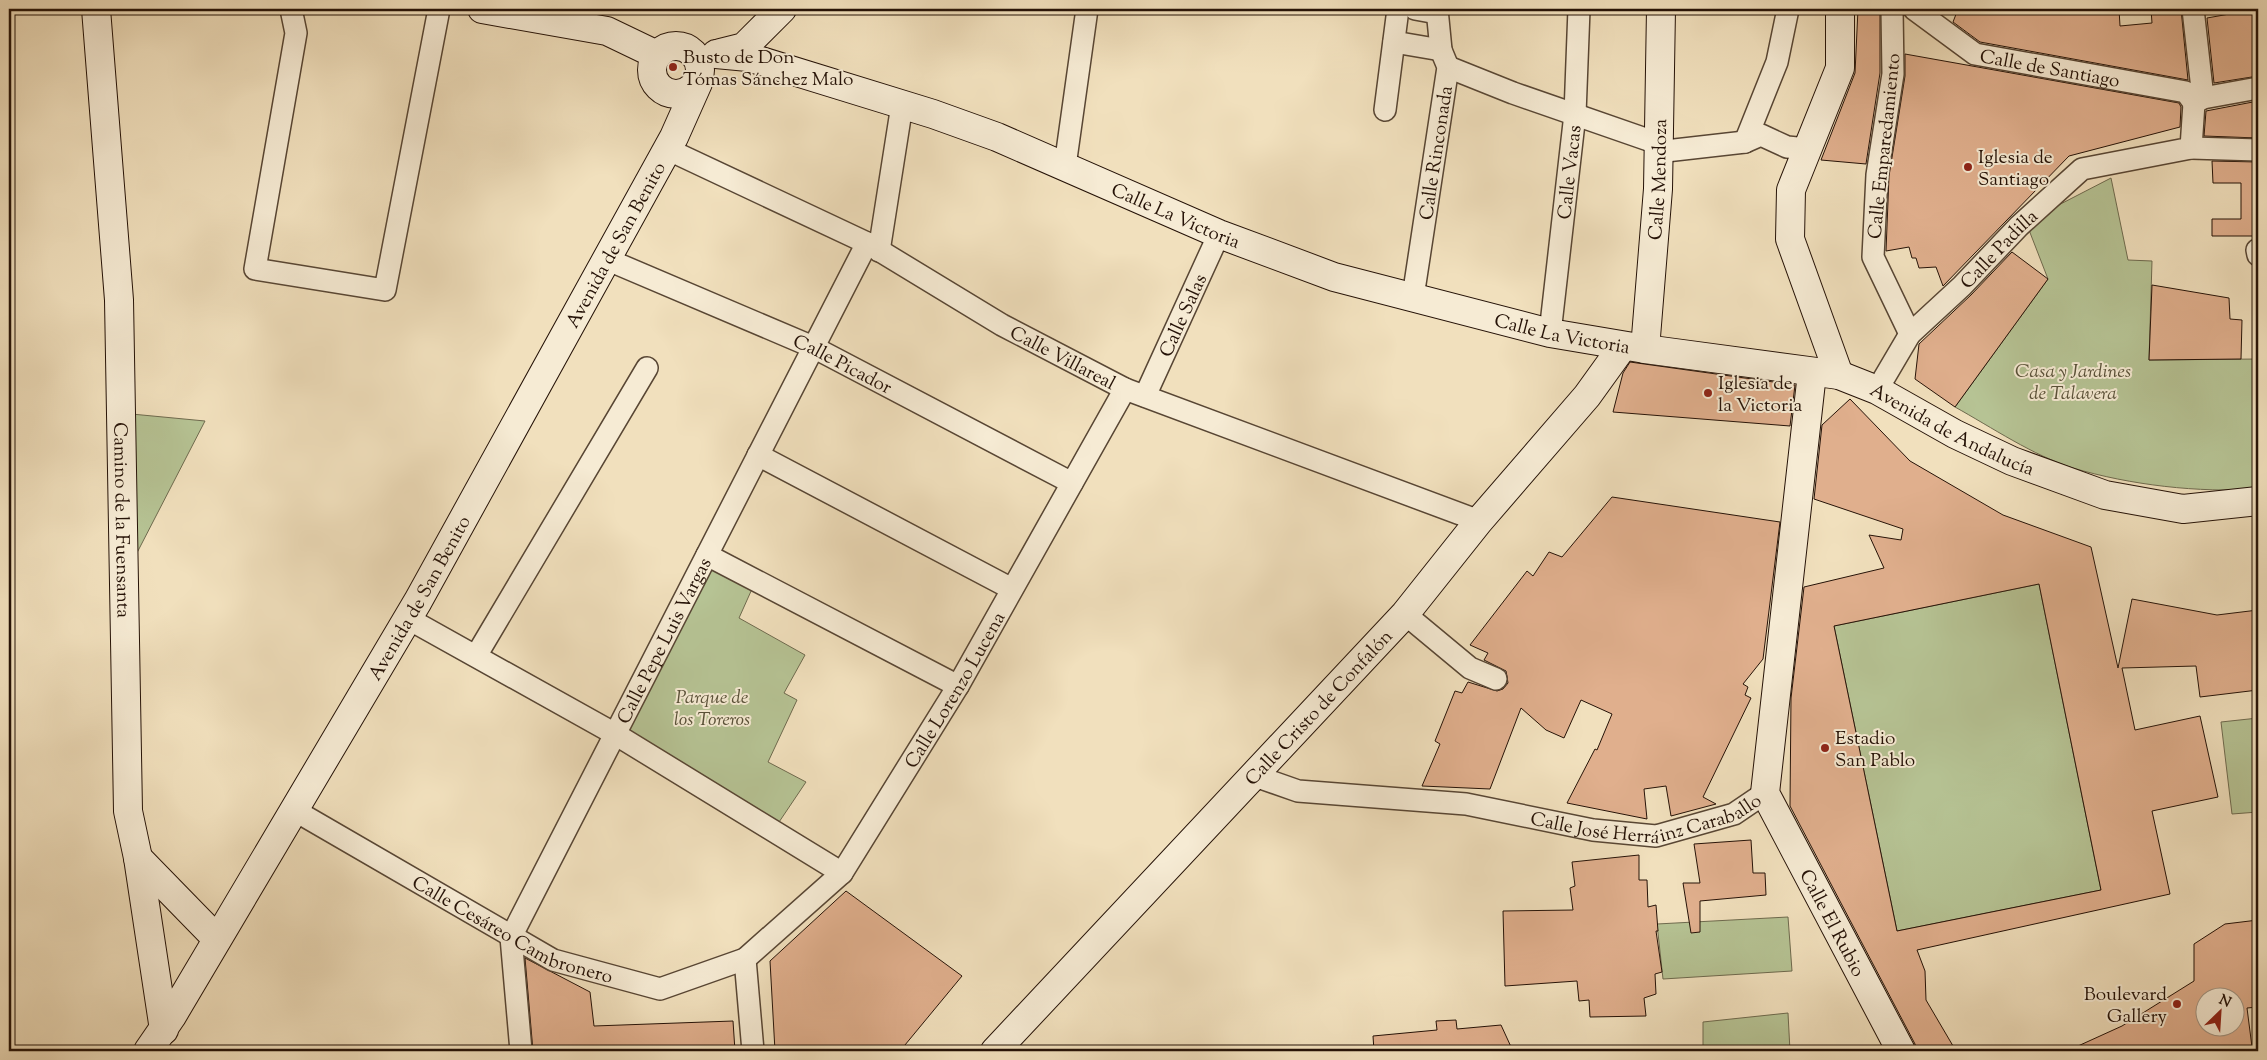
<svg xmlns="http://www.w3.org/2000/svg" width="2267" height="1060" font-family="'Sorts Mill Goudy',serif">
	<rect width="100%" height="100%" fill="#f1e0bd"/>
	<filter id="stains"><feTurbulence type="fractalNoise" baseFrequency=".004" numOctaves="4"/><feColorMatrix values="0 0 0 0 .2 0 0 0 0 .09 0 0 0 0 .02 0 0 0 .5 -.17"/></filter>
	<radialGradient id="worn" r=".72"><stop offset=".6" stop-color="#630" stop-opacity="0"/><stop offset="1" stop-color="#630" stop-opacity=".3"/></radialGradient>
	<path fill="#b6c394" stroke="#6e6a4e" d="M2111,178L2128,260L2152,261L2149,360L2258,359V489C2199,493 2130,485 2073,468C2034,456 1991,427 1955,407L2048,279L2029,230L2047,211Z
		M121,413L205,421L124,578Z
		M707,555L756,580L739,618L805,655L784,693L797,700L768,762L806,782L773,831L615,734Z
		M2039,584L2101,890L1897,931L1834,626Z
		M2258,718V812L2232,814L2221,722Z
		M1788,917L1792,971L1663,979L1657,924Z
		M1788,1013L1790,1051H1703V1022Z"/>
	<path fill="#e0af8d" stroke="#251207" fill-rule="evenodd" d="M1858,9H1880V73L1866,164L1821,160L1855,73Z
		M1958,9H2026V14H2073V9H2119L2120,26L2152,23L2151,9H2181L2188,80L1980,42L1953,22Z
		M2234,9H2258V76L2214,83L2207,18L2235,13Z
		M1905,54L2179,103L2181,107L2180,127L2069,156L1943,286L1936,267L1919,268L1916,258H1912L1909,247L1886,251L1889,176L1905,76Z
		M2258,101V138L2204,136L2206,111Z
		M2212,161L2258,162V236H2212V219H2241V183H2213Z
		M2012,252L2048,279L1955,407L1915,379L1919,344L1971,295Z
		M2152,285L2229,298L2230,319L2242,320L2241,359L2149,360Z
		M1630,362L1795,385L1790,426L1613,412L1623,373Z
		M1850,399L1910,461L2003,515L2091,547L2118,668L2132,599L2217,615L2258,610V690L2200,697L2196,666L2122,668L2135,730L2200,716L2218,797L2152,811L2170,894L1917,950L1925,971L1926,1000L1956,1051H1917L1915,1044L1790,806L1791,698L1804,587L1884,568L1869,535L1901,540L1903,529L1814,499L1822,425ZM2039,584L2101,890L1897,931L1834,626Z
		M1612,497L1780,522L1763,659L1743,684L1748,687L1745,695L1751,698L1703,797L1716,804L1671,816L1666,786L1644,789L1647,819L1567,803L1595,749L1597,750L1612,714L1581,700L1564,738L1546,730L1521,708L1490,789L1422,786L1440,744L1435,741L1455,691L1462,693L1468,682L1497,691L1503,689L1508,683L1506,671L1484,660L1488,653L1470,645L1527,571L1533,576L1549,552L1562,557Z
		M1751,840L1753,873H1765L1766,895L1700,901V932L1691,933L1683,883H1700L1694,844Z
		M1639,855V880H1647L1648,907L1656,905L1658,931H1656L1662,972L1655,974L1656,994L1644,998L1646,1016L1590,1017L1589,1000L1579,1001L1577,981L1505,986L1503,911L1573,910L1570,888L1575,886L1572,862Z
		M846,891L962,976L900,1051H775L770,961Z
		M2258,920V1007L2247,1008L2252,1047L2204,1051H2067L2122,1026L2194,981V944L2225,924ZM2204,998H2234V1028H2204Z
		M525,958L590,992L594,1026L733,1021L735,1051H533Z
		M1456,1020L1457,1029L1501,1025L1512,1049L1477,1051H1374L1373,1036L1437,1030L1436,1021Z"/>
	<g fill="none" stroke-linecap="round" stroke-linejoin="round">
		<defs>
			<g id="street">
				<path d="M291,9L296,33L255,269L385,290L439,9"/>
				<path d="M1415,9L1437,13"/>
				<path d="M1892,9L1893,74L1877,175L1873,257L1910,334"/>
				<path id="s1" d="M1914,9L1975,54L2186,92L2194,103"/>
				<path d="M2193,9L2203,98"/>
				<path d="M1394,42L1441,50"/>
				<path d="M1448,67L1513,93L1657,143"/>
				<path d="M1385,110L1398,9"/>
				<path d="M1745,142L1777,62L1788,9"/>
				<path d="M2191,148L2258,150"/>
				<path id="s2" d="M667,149L867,243L1002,325L1125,389L1479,521"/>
				<path d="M1657,152L1745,142L1761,135L1787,147L1808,149"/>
				<path d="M1065,166L1087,9"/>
				<path d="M2257,250L2258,255"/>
				<path d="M879,251L902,105"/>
				<path id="s3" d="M606,259L813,347L1072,483"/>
				<path id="s4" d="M1413,297L1448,67L1441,50L1437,9"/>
				<path id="s5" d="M1550,333L1575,114L1579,9"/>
				<path id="s6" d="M1877,390L1910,334L1962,286L2019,226L2082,169L2191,148L2194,103L2203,98L2258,88"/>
				<path id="s7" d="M1145,396L1219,234"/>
				<path d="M758,455L1012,589"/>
				<path d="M707,555L958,686"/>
				<path d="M1405,614L1470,668L1496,679"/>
				<path d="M407,618L615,734L842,873"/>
				<path d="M476,656L647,368"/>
				<path id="s8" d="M1255,776L1298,791L1466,804L1593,830L1656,836L1734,814L1765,793"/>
				<path id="s9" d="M294,810L553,960L660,989L745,959L842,873L958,686L1125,389"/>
				<path d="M745,959L753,1051"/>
				<path id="s10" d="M521,1051L511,937L867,243"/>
			</g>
			<g id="secondary">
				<path id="s11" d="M96,9L119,300L128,811L138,858L164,1030"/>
				<path d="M482,9L607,31L657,55"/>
				<circle cx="676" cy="70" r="24"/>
				<path d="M720,53L744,47L782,9"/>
				<path id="s12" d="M716,54L748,57L933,114L997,137L1219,234L1334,277L1550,333L1645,349L1839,375L1877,390L1955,434L2012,461L2105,495L2183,509L2258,501"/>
				<path id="s13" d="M1645,349L1658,189L1661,9"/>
				<path id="s14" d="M1812,373L1765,793L1901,1051"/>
				<path d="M1839,375L1790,239L1791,190L1840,68V9"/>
				<path d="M138,858L217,939"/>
				<path id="s15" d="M148,1051L172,1016L418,601L674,137L698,83"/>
				<path id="s16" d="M995,1051L1405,614L1479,521L1587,396L1623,346"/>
			</g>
		</defs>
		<use href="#street" stroke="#584634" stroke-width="24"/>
		<use href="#secondary" stroke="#251207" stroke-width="30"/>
		<use href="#street" stroke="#f6ebd4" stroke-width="21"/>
		<use href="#secondary" stroke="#f6ebd4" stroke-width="28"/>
	</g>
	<g fill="#8f2418" stroke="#f6ebd4" stroke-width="2">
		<circle cx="673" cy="67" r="5"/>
		<circle cx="1968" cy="167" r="5"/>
		<circle cx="1708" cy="393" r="5"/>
		<circle cx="1825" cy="748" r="5"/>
		<circle cx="2177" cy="1004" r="5"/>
	</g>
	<g text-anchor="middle" stroke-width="4" stroke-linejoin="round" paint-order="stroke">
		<g font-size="19" fill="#251207" stroke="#f6ebd4" text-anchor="start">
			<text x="683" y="63">Busto de Don<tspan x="683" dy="22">Tómas Sánchez Malo</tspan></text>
			<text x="1978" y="163">Iglesia de<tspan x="1978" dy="22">Santiago</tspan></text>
			<text x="1718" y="389">Iglesia de<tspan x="1718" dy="22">la Victoria</tspan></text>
			<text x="1835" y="744">Estadio<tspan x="1835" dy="22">San Pablo</tspan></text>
			<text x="2167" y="1000" text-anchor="end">Boulevard<tspan x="2167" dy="22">Gallery</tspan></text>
		</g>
		<g font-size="19" fill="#251207" stroke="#f6ebd4">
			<text dy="7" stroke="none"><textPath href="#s1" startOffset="152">Calle de Santiago</textPath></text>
			<text transform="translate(1883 146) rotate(-84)" y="7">Calle Emparedamiento</text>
			<text dy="7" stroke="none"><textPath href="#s4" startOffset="146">Calle Rinconada</textPath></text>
			<text dy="7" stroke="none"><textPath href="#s5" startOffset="162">Calle Vacas</textPath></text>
			<text dy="7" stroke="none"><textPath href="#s13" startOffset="170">Calle Mendoza</textPath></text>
			<text dy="7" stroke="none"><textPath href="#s12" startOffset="489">Calle La Victoria</textPath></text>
			<text dy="7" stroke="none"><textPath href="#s15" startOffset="932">Avenida de San Benito</textPath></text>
			<text dy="7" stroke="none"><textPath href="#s6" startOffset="188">Calle Padilla</textPath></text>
			<text dy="7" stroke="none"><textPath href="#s7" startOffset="89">Calle Salas</textPath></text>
			<text dy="7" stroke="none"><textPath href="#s12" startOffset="894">Calle La Victoria</textPath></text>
			<text dy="7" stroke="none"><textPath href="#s2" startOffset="448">Calle Villareal</textPath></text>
			<text dy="7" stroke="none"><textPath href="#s3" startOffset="259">Calle Picador</textPath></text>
			<text dy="7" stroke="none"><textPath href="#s12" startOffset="1300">Avenida de Andalucía</textPath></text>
			<text dy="7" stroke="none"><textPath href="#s11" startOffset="512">Camino de la Fuensanta</textPath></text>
			<text dy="7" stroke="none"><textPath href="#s15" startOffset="528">Avenida de San Benito</textPath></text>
			<text dy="7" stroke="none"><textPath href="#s10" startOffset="448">Calle Pepe Luis Vargas</textPath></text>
			<text dy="7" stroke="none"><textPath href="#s9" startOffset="845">Calle Lorenzo Lucena</textPath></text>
			<text dy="7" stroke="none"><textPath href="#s16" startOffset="472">Calle Cristo de Confalón</textPath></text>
			<text dy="7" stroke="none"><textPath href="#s8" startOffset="399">Calle José Herráinz Caraballo</textPath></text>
			<text dy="7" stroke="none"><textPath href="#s14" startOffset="569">Calle El Rubio</textPath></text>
			<text dy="7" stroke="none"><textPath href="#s9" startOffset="250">Calle Cesáreo Cambronero</textPath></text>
		</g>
		<g font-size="19" font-style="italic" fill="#585038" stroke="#f6ebd4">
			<text x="2073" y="377">Casa y Jardines<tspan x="2073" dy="22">de Talavera</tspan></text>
			<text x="712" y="703">Parque de<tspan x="712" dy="22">los Toreros</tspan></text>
		</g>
	</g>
	<rect width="2267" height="1060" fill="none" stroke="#f1e0bd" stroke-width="30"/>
	<rect x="10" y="10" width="2247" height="1040" fill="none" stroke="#251207" stroke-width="2.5"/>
	<rect x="15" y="15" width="2237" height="1030" fill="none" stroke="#251207"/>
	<g transform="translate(2220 1012) rotate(25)"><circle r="24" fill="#f6ebd4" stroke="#a29482"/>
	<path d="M0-4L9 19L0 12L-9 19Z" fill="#8f2418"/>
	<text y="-8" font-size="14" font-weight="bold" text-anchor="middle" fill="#251207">N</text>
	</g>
	<rect width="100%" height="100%" filter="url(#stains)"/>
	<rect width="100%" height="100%" fill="url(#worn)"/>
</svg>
